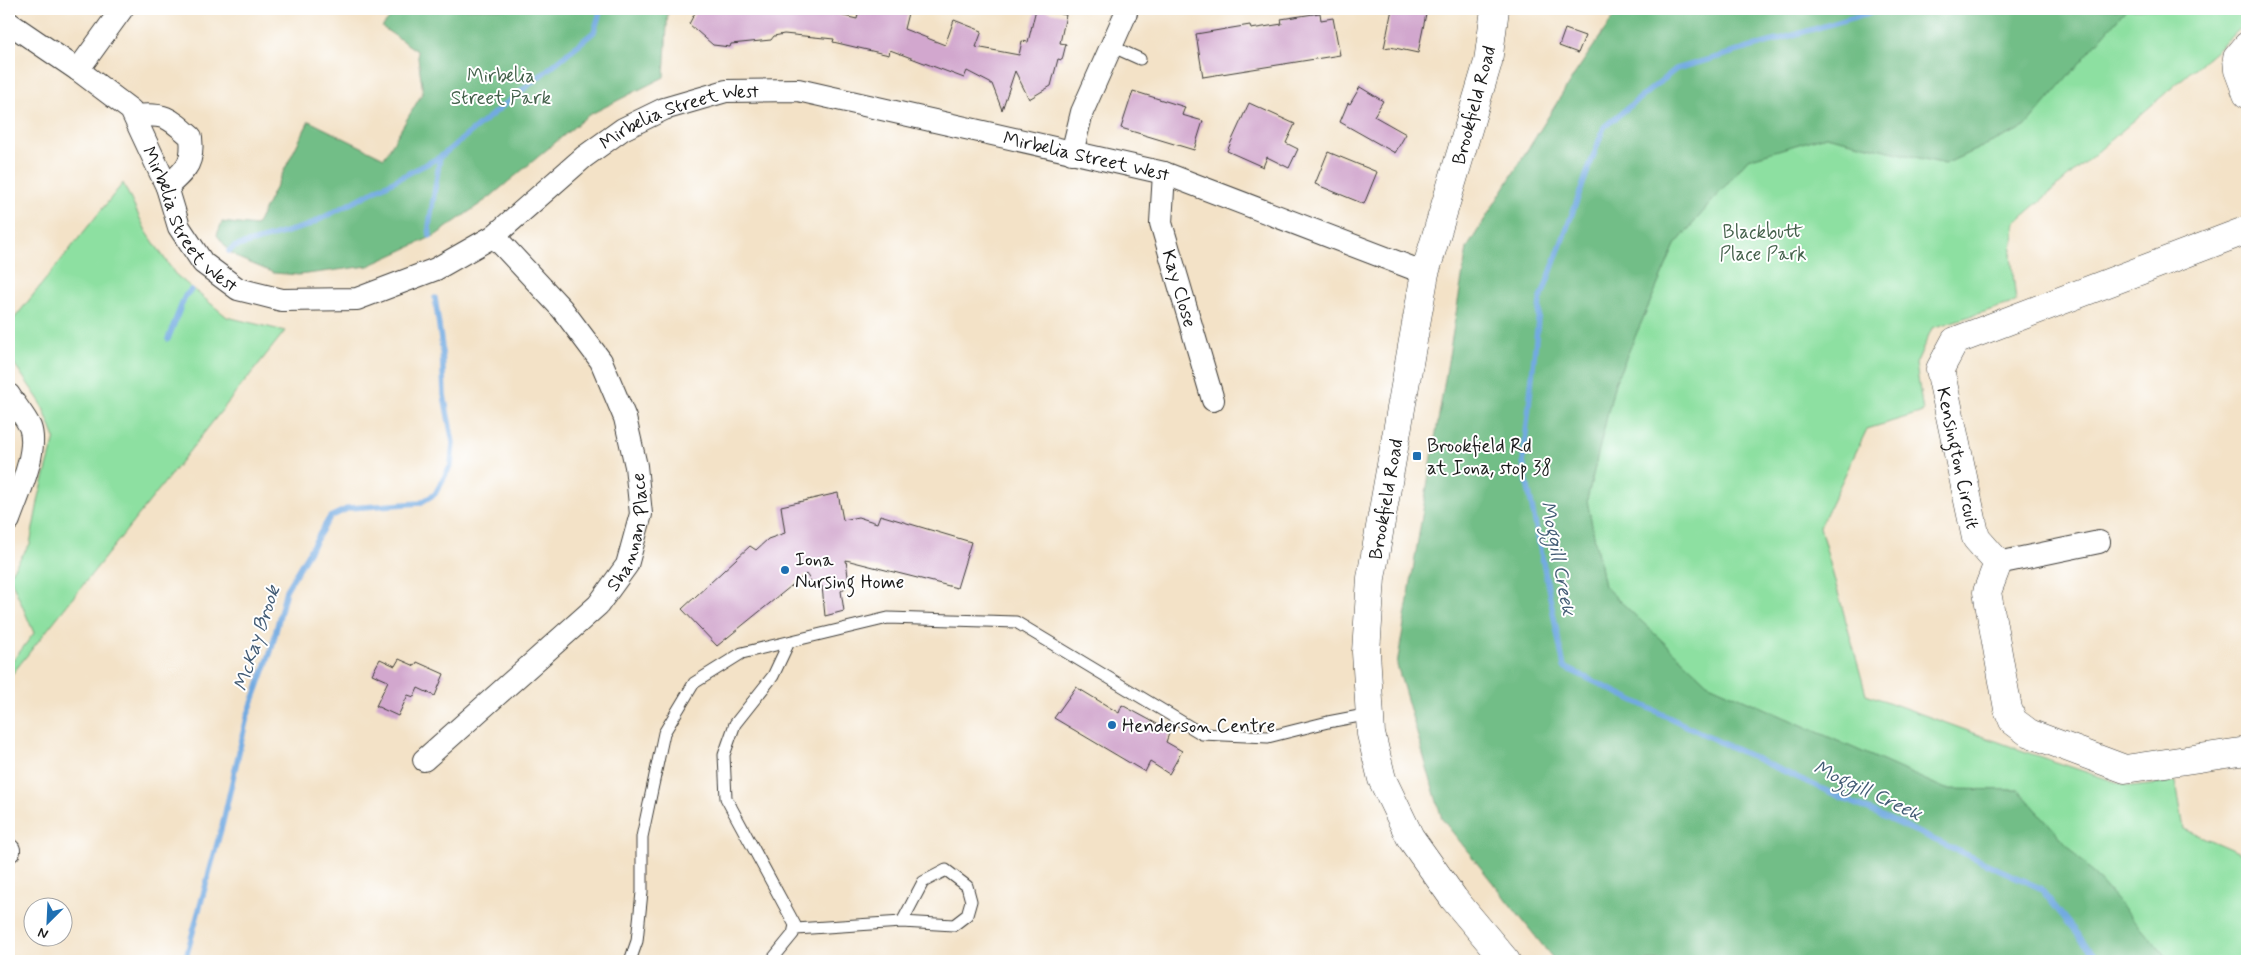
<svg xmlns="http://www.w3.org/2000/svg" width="2256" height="970" font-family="Mynerve,sans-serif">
	<rect width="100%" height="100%" fill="#fff"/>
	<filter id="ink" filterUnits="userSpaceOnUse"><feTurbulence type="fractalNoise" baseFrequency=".02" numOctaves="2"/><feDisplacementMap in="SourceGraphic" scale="10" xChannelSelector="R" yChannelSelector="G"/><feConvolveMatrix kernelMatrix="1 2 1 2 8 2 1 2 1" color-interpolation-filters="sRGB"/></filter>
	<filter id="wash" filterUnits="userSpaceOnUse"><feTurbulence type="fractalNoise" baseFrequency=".0096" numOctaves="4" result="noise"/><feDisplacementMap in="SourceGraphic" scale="20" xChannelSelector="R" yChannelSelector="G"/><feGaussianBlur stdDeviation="1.12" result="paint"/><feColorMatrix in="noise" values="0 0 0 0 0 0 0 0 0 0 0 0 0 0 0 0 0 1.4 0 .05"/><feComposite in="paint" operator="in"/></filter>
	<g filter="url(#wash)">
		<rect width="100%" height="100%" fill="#f3e2c7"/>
		<path fill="#8de0a1" stroke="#547e5e" d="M1883,9H2247V23L2016,222L2011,255L2016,302L1932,328L1916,364L1923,412L1867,429L1820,527L1866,694L2029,753L2131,787L2176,782L2184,829L2247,856V961H2099L1564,667L1540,301Z
			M123,183L146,231L175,274L227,317L285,331L9,678V666L34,633L9,575L30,544L39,497L55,438L41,403L9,356V325Z"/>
		<path fill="#72be87" stroke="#476d52" d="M398,9H668L664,77L587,116L490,197L436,235L368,266L299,275L274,273L238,258L229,251L217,235L222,222L256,226L309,121L384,158L423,92L417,51L382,27Z
			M1619,9H2126L2025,127L1945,164L1826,136L1748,159L1675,245L1615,383L1587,500L1604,586L1707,683L1946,789L2019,790L2170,961H1555L1442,819L1397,665L1467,248L1574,75Z"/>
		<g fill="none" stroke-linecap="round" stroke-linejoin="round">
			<path stroke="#72aae1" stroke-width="5.5" d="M1883,9L1676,69L1604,127L1540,301L1523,462L1564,667L1724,744L2040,888L2099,961
				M430,236L429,226L440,157
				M229,251L234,247L307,226L440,157L594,32L601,9
				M168,339L185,296L191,290
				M185,961L223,822L247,717L271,651L286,590L330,517L349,508L420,503L435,494L451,465L453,443L444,395L442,347L435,298"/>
		</g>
		<g id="blocks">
			<path fill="#d2a7ce" d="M697,9H822V11L857,19L859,9H909L904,29L945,45L954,20L982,31L976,47L1019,55L1022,41L1028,42L1036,9L1066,15L1060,43L1066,44L1062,60L1058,59L1051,86L1029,99L1015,71L1002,110L992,84L967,71L964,78L890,50L889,55L833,42L834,39L784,34L774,36L771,40L731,44L730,47L713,45L689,24Z
				M1392,9H1427L1418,53L1390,47L1384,48Z
				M1320,13L1321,20L1333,18L1340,55L1203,77L1196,34L1250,25L1251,29L1282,24L1281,19Z
				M1565,29L1585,36L1578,53L1559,46Z
				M1360,87L1383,101L1374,116L1406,134L1395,153L1340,122L1348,103L1350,104Z
				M1133,91L1185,107L1182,115L1203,121L1194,150L1121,128Z
				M1249,103L1295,124L1286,143L1298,149L1289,168L1267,157L1263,167L1227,151Z
				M1328,152L1377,172L1364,204L1315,184Z
				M838,493L843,520L858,517L877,523L880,515L971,542L957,588L846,560L849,585L841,591L844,611L825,616L822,586L813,584L806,574L717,646L682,609L750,546L756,550L768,539L785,533L781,506Z
				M380,659L395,666L399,659L415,666L417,662L444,674L435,696L418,688L414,697L408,695L398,716L376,706L388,681L372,674Z
				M1076,687L1119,713L1122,705L1170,731L1166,742L1182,751L1169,774L1150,762L1145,772L1054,718Z"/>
		</g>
	</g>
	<g filter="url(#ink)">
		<use href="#blocks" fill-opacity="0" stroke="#3c3a36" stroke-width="1"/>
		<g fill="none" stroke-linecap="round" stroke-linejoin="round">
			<defs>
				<path id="service" d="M1111,46L1140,59
					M796,929L902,922L923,882L946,870L967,886L971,901L967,915L954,925L902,922
					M630,961L637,941L642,892V837L664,733L694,683L742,653L888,618L1016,622L1202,734L1268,737L1328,722L1370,714
					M771,961L793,934L795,925L726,798L724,755L735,724L773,676L789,642"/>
				<g id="minor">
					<path id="s1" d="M9,23L78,70L131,110L167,187L179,227L203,263L238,289L282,300L357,299L436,269L494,236L584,157L623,129L664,109L726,91L798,90L1164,173L1425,273"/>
					<path d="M78,70L122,9"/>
					<path d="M135,116C164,113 169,117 191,137C194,164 186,169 167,187"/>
					<path d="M1072,153L1082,112L1126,13"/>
					<path id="s2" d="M1164,173L1161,223L1213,400"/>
					<path d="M9,395C15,405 25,416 30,427C39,451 17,497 9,520"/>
					<path d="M1998,563L2099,542"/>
					<path id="s3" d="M424,760L598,605L627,565L641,514L636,466L625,418L601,361L562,309L494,236"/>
					<path d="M9,850V851"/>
				</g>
				<g id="tertiary">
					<path d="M2247,46L2237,58L2238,70L2247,94"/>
					<path id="s4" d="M2247,230L1955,341L1940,369L1976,538L1998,563L1987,592L2008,709L2013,721L2029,733L2125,769L2247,751"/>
				</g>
				<path id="secondary" d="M1495,9L1488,62L1425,273L1371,578L1366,652L1371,734L1382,779L1410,837L1454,899L1506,961"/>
			</defs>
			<use href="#service" stroke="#3c3a36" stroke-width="13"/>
			<use href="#minor" stroke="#3c3a36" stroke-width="24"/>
			<use href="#tertiary" stroke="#3c3a36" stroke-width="29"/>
			<use href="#secondary" stroke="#3c3a36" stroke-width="29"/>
			<use href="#service" stroke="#fff" stroke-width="11"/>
			<use href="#minor" stroke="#fff" stroke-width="22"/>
			<use href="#tertiary" stroke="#fff" stroke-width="28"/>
			<use href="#secondary" stroke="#fff" stroke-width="28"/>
		</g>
	</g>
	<g fill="#1f6fb2" stroke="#fff" stroke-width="2">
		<rect x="1412" y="451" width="10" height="10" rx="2.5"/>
		<circle cx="785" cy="570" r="5"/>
		<circle cx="1112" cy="725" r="5"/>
	</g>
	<g text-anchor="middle" stroke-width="4" stroke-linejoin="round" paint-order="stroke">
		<g font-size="19" fill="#44614b" stroke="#fff">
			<text x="501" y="82">Mirbelia<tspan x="501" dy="22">Street Park</tspan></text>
			<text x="1763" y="238">Blackbutt<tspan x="1763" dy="22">Place Park</tspan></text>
		</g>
		<g font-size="19" fill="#1c1c1c" stroke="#fff">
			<text transform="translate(1473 105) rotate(-75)" y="7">Brookfield Road</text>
			<text dy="7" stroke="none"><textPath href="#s1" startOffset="861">Mirbelia Street West</textPath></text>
			<text dy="7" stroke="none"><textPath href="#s1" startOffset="1281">Mirbelia Street West</textPath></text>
			<text dy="7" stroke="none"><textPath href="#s1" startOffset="276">Mirbelia Street West</textPath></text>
			<text dy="7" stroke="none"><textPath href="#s2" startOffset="118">Kay Close</textPath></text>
			<text dy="7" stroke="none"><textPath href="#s4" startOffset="435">Kensington Circuit</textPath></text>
			<text transform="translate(1385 499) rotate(-80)" y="7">Brookfield Road</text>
			<text dy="7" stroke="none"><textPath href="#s3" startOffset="315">Shannan Place</textPath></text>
		</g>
		<g font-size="19" fill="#1c1c1c" stroke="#fff" text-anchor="start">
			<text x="1427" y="452">Brookfield Rd<tspan x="1427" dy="22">at Iona, stop 38</tspan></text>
			<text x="795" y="566">Iona<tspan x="795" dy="22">Nursing Home</tspan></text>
			<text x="1122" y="732">Henderson Centre</text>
		</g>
		<g font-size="20" font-style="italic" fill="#435c75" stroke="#fff">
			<text transform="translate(1559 558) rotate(79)" y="7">Moggill Creek</text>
			<text transform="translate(256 638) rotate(-72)" y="7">McKay Brook</text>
			<text transform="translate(1868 790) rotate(25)" y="7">Moggill Creek</text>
		</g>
	</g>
	<rect width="2256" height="970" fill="none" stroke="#fff" stroke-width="30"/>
	<g transform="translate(48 922) rotate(204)"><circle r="24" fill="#ffffff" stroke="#a4a4a4"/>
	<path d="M0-4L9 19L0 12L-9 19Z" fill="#1f6fb2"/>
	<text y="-8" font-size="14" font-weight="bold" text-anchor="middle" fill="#1c1c1c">N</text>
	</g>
</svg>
